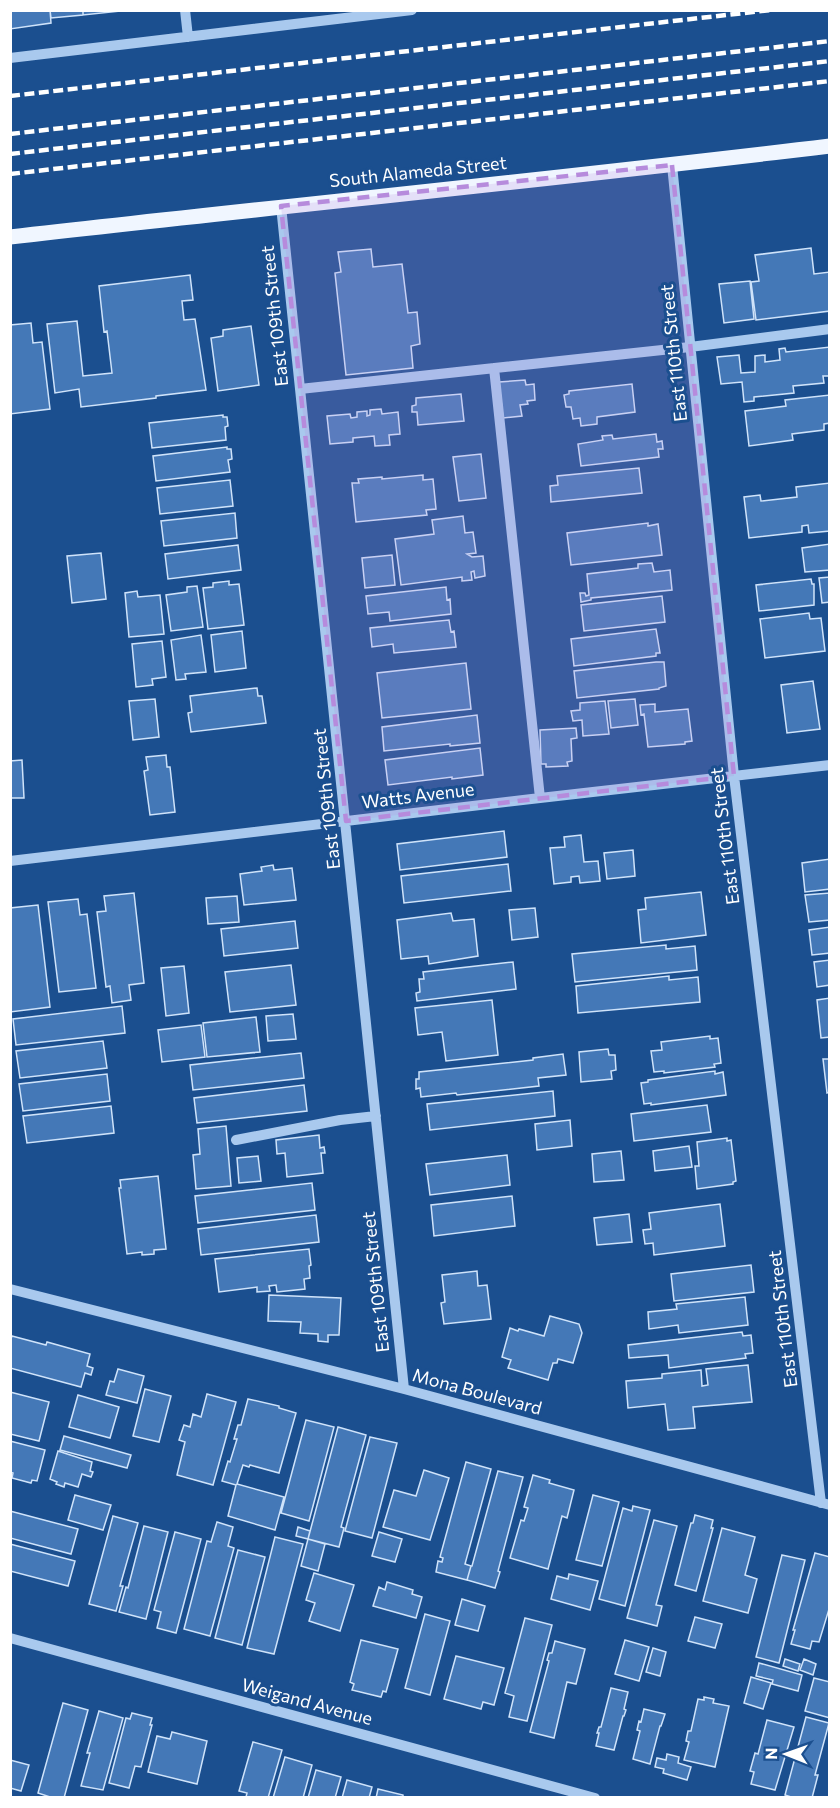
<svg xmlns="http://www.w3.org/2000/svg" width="840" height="1808" font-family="Commissioner,sans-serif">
	<rect width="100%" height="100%" fill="#1b4f8f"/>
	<path fill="#4478b7" stroke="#cfe3fa" stroke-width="1.5" d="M10,10H50L51,23L10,29Z
		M50,10H83V15L51,18Z
		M83,10H130L83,15Z
		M811,248L814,274L830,272V311L756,320L751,282L759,281L755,255Z
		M371,249L373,267L402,264L408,313L417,312L420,344L411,346L413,368L346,375L335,273L341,272L338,252Z
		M190,275L193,300L182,301L184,320L195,319L206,390L156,396V398L81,407L79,389L55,393L47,324L77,321L83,376L112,373L107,331L104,332L99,286Z
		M750,281L754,319L724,323L719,284Z
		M31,323L33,343L42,342L50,409L10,414V325Z
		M251,326L259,385L218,391L211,338L223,336V330Z
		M830,347V376H823L824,383L793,386L794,393L754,397V401L744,402L742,382L721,384L717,357L739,355L741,373L755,372V356L765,355V362L780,360L779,349L785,348L786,352Z
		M525,380L526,385L534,384L535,400L527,401L528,404L520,405L522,416L503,418L499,382Z
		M632,384L635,412L597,417V424L581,426L580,418L573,419L571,407H566L564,395L569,394V391Z
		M461,394L464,421L418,425L417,412H412V406L416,405V398Z
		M830,395V423L824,424V430L792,434L793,440L749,446L745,411L786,406L785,400Z
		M381,409L382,414L398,412L400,434L389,435L390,445L375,446L374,436L353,438V442L330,444L327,416L350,414L351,418L357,417V412L367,411V416L370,415V410Z
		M223,415V417H227L228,426L225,427L226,440L152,448L149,423Z
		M656,434L657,442L662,441L663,449H658L659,457L581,466L578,444L603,440L602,436L612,435L613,439Z
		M227,447V449H231L232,459L228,460L230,472L156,481L153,456Z
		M481,454L486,498L459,501L453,457Z
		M639,468L642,493L551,502L550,486L558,485L557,476Z
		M423,475V480L433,479L436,509L426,510L427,515L356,522L352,483H359L358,479L382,477V479Z
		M230,480L233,506L160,514L157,488Z
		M830,483V531L809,533L808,525L802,526V532L749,538L744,497L760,495L761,501L797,497L796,487Z
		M235,513L237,538L164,546L161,521Z
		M463,516L465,533L473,532L476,553L467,554L472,557L483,556L485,576L475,578L474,571L471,572L472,580L462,581V577L401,585L395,539L434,534L432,520Z
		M648,523V526L658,524L662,555L571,565L567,533Z
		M830,544V570L805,572L802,548Z
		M238,545L241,570L168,579L165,554Z
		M101,553L106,599L72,603L67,556Z
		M392,555L395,585L365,588L362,558Z
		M652,563L654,572L670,570L672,590L591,598V600L581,602L580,593H585L586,596L589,595L587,574L638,568V564Z
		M830,577V602L822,603L819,578Z
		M811,579L812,584H814V605L759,611L756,585Z
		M229,581V585L239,584L244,625L208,629L203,588L213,587V583Z
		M197,586L203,627L171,631L166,595L187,592V587Z
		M446,587L447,600L450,599L451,614L390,621L389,612L368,614L366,596Z
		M137,591L138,597L160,595L164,634L129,637L125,593Z
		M662,596L665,622L584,631L581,605Z
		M809,613L810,619L821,618L825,651L765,658L760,619Z
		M449,620L451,632L454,631L456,647L394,653L393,644L372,647L370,628Z
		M656,629L660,653H656V656L574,666L571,639Z
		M242,631L246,668L215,672L211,635Z
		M201,635L206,672L185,674L186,679L176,680L171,640Z
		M162,641L166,677L152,679L153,685L136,687L132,644Z
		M656,662H664L666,686L659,688V689L577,698L574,671Z
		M466,663L471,709L382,718L377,673Z
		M813,681L820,729L787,733L781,685Z
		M257,688L258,696H262L266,723L191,732L188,713L192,712L190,696Z
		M155,699L159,737L133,740L129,701Z
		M635,699L638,725L611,728L608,701Z
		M605,701L609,734L583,736L582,720L573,721L571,711L580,710V703Z
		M655,704V712L688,709L692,741L685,742V744L648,747L644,714L641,715L640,705Z
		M477,715L480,743L450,746V744L384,751L382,727Z
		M576,728L577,738L571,739L572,761L567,762L568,766L546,767V764H541L540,730Z
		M480,748L483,775L452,779V777L388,785L385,760Z
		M166,755L167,767H170L175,812L150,815L144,771L148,770L146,757Z
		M22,760L24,798H10V761Z
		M504,831L507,857L400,870L397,844Z
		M581,835L584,862L598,861L600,881L580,883L579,876L571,877V882L554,884L550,848L565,847L564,837Z
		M633,850L635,876L607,879L604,853Z
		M830,859V889L805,892L802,863Z
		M508,864L511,891L404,903L401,876Z
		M273,865L274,870L292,868L296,900L244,905L240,874L262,871L261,867Z
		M701,892L706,935L641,943L638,910L646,909L645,898Z
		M134,893L144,983L129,985L131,1000L112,1003L110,986L106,987L97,912L106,911L104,896Z
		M830,893V920L809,922L805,895Z
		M237,896L239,922L208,924L206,898Z
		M78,899L80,915L87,914L96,988L59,992L48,902Z
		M38,905L50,1007L10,1012V908Z
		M535,908L538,937L512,940L509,910Z
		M451,913L453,921L474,919L478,956L429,964L428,956L401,959L397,920Z
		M295,921L298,948L224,956L221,929Z
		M830,927V953L812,955L809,930Z
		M666,945V949L695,946L697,970L575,982L572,954Z
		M830,960V985L817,987L814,962Z
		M513,962L516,989L417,1001L416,993L420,992L419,979H424L423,972Z
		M291,965L296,1005L230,1012L225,972Z
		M184,966L189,1013L166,1016L161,968Z
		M669,976V980L698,977L700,1002L578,1013L576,986Z
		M830,998V1037L821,1038L817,1000Z
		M492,1000L498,1055L446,1061L442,1032L418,1035L415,1008Z
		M122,1006L125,1033L16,1045L13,1019Z
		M293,1014L296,1039L268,1041L266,1016Z
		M256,1017L260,1052L207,1057L203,1023Z
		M201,1025L205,1057L162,1062L158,1030Z
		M710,1036V1039L718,1038L721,1063L714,1064L715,1067L664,1073V1071L654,1072L651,1051L662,1050L661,1042Z
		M103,1041L107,1068L20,1078L16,1051Z
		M608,1049L609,1055H615L616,1070L611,1071L612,1079L581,1082L579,1052Z
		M301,1053L304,1078L193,1090L190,1065Z
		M563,1054L566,1075L538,1078L539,1086L457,1095L456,1093L421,1097L420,1088L416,1089V1079H419V1072L533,1060V1058Z
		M823,1059H830V1092L827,1093Z
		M715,1071V1074L723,1072L726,1095L651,1105V1103L644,1104L641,1083L648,1082V1080Z
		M107,1074L110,1101L23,1111L19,1084Z
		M304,1085L307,1111L197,1123L194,1098Z
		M553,1091L555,1116L430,1130L427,1104Z
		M707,1105L711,1132L634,1141L631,1114Z
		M111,1106L114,1133L27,1143L23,1116Z
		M570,1120L572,1146L537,1150L535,1124Z
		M226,1126L231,1186L196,1189L193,1155L200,1154L198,1129Z
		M319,1135L320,1148L324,1147L325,1153H321L323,1173L287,1177L285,1153L277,1154L276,1140Z
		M727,1138V1141L731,1140L736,1181L733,1182V1184L697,1189L695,1166H699L697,1142Z
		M689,1146L692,1167L655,1171L653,1151Z
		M621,1151L624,1180L594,1182L592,1154Z
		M507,1155L510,1185L430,1195L426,1164Z
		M258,1156L261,1181L239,1183L237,1158Z
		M158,1176L166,1249L154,1250V1254L142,1255V1252L127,1254L119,1188H121L120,1180Z
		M312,1183L315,1210L198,1223L195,1196Z
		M512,1196L515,1226L434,1236L431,1205Z
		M720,1204L725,1246L654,1255L653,1243L645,1244L643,1230L651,1229L649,1213Z
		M629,1214L632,1242L597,1245L594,1218Z
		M316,1215L319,1242L201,1255L198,1229Z
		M309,1249L311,1265L309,1266L310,1278L304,1279L305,1289L277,1292L276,1285L269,1286L270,1291L257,1292V1287L219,1292L215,1259Z
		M751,1265L754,1292L674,1301L671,1274Z
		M477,1271L478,1286L487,1285L491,1319L444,1324L441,1303L445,1302L442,1275Z
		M269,1295L341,1298L339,1335H328V1342L318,1341V1334L300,1333L301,1322L268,1321Z
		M745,1297L748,1325L679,1333L678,1325L649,1329L648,1312L677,1309L676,1304Z
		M550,1316L579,1324L582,1333L573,1363L558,1359L557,1363H553L548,1380L508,1368L511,1360L502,1357L510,1328L518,1331L519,1329L544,1336Z
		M742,1332L743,1336L751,1335L753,1353L745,1354L746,1358L669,1368L668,1355L629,1358L628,1345Z
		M12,1336L46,1345L47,1342L90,1354L87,1366L93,1368L91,1375L85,1373L81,1387L10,1368V1342Z
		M748,1365L752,1402L693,1407L695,1428L668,1430L665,1404L628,1408L626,1381L662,1378V1374L701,1370L702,1386L708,1385L706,1369Z
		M118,1369L144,1376L137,1403L106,1395L110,1381L114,1382Z
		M145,1389L171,1396L159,1442L133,1436Z
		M10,1392L49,1402L39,1441L10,1434Z
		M207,1394L236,1402L213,1485L177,1475L185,1442L179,1440L184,1425L190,1427L193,1414L201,1417Z
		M78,1395L119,1407L110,1438L69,1427Z
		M248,1399L279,1406V1408L296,1413L279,1473L250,1465L249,1467L243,1465L237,1484L284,1497L275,1530L228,1516L236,1485L222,1481L228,1461L230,1462L237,1439H234L238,1425H241Z
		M306,1420L334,1427L309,1521L281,1513Z
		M338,1427L366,1435L341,1527L344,1528L339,1547L308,1539Z
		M64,1436L131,1455L127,1468L60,1450Z
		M370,1437L397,1443L372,1538L345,1531Z
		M10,1441L45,1450L37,1481L32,1480L31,1483L12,1478L13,1473L10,1472Z
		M58,1451L92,1462L90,1471L93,1472L91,1477L82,1474L78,1487L65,1483L64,1487L56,1484L57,1482L50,1479Z
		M466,1462L491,1469L465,1564L471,1566L467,1580L436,1572L438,1561L442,1562L443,1558L440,1557Z
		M424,1470L449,1478L430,1540L383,1527L394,1490L416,1496Z
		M498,1471L523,1477L498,1571L500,1572L495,1588L467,1580L471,1566H472Z
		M533,1475L550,1480L549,1483L574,1490L567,1518L562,1516L548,1569L510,1558L521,1520L524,1521L528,1508L524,1507Z
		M75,1495L111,1505L103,1530L68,1520Z
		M593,1495L619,1502L602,1566L576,1560Z
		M633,1506L650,1510L625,1606L599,1599L623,1508L632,1511Z
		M10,1511L78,1529L71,1554L10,1538Z
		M695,1515L713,1520L711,1528H713L696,1591L675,1585L691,1523H693Z
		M113,1516L138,1523L120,1586H123L116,1611L89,1604Z
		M654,1520L677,1526L656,1605L662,1606L657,1626L627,1618Z
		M217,1522L233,1527L228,1546L234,1548L210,1636L184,1629L207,1541L211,1542Z
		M144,1526L168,1532L146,1619L119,1612L126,1587L128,1588Z
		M298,1527L310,1531L308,1539L296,1536Z
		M722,1528L755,1537L745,1575L757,1579L748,1613L703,1601Z
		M175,1532L201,1539L176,1633L157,1628L161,1612L154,1610Z
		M379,1532L402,1539L395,1562L372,1556Z
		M275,1537L303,1544L274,1654L247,1648Z
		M308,1539L325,1544L318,1571L301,1566Z
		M10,1544L75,1561L68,1586L10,1571Z
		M238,1550L265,1557L242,1645L215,1638Z
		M815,1553L830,1557V1606L819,1642L812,1641L810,1649L791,1644L795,1630H793Z
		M782,1555L805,1560L779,1663L756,1657Z
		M314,1573L354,1585L340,1631L309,1621L315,1603L306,1600Z
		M569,1574L598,1581L590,1610L551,1599L557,1576L568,1579Z
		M387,1582L413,1590L412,1594L422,1597L416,1618L373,1606L379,1587L385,1590Z
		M462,1599L485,1606L478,1631L455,1625Z
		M425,1614L450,1621L430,1695L405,1688Z
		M695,1617L722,1624L715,1648L688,1641Z
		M525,1618L552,1625L527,1721L509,1717L514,1696L505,1693Z
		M361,1640L398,1649L386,1692L383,1691L381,1697L352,1690L354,1684L350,1682Z
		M625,1640L649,1647L639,1681L615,1674Z
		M555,1641L585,1649L576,1684L567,1682L554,1738L530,1732L549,1661L547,1660L549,1653H552Z
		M653,1648L666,1652L660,1676L646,1672Z
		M456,1656L504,1668L494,1705L483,1702L481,1709L444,1699Z
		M785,1659L800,1664L798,1671L783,1666Z
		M804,1659L816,1664L813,1675L800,1670Z
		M759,1663L802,1675L798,1691L772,1684L773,1680L756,1676Z
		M751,1677L771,1683L763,1709L744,1703Z
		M814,1678L830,1682V1718L805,1711Z
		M611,1688L628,1692L624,1709L626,1710L624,1716H623L614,1750L596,1746L599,1733H597L599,1727H601Z
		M704,1697L714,1699L713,1703L729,1706L715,1767L684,1760L689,1742L686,1741L688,1731H691L698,1699L704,1700Z
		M63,1703L88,1710L64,1798H53L38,1793Z
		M644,1709L665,1714L661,1726H660L650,1764L633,1759L640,1731L637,1730L639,1721L641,1722Z
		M99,1711L123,1718L103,1790L81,1786L90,1753H87Z
		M132,1713L152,1718L150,1725H152L141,1767L135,1766L129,1788L109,1783L126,1718L130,1719Z
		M806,1717L829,1723L815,1775H818L812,1798H794L785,1795Z
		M767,1720L794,1727L775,1790L751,1784L754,1772L750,1771L755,1753L758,1754Z
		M172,1732L207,1741L197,1784L148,1772L157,1736L170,1739Z
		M253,1742L282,1750L268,1798H249L246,1797L247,1793L239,1791Z
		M667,1754L679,1757L678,1763L691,1767L687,1780L663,1773L664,1769L655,1767L657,1758L666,1760Z
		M285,1757L312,1765L303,1798H273Z
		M10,1760L29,1765L21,1791L10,1788Z
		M316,1770L341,1777L335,1798H308Z
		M347,1780L372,1787L369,1798H342Z
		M378,1789L403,1795V1798H376Z"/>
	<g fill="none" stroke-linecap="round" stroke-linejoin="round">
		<path stroke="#a9c9ee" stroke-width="10" d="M185,10L188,37
			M10,58L412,10
			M672,165L734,776L821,1503
			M281,206L404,1389
			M494,368L540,798
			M300,389L690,347L830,329
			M10,861L540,798L830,765
			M236,1140L340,1120L376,1116
			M10,1289L404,1389L830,1505
			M10,1638L595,1798"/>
		<path stroke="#f0f6ff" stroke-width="15" d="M10,237C283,206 557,179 830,146"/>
		<path stroke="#fff" stroke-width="4.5" stroke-dasharray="10 4.5" stroke-linecap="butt" d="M10,96L771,10
			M10,134L830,41
			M10,154L830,61
			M10,174L830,81"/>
	</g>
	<path fill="#b68bdc" fill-opacity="0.2" stroke="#b68bdc" stroke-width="4.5" stroke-dasharray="12 8" stroke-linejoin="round" d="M672,165L734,776L346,821L281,206Z"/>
	<g text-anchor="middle" stroke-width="6" stroke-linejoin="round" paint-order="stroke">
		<g font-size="18" fill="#fff" stroke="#1b4f8f">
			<text transform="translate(418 172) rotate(-6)" y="6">South Alameda Street</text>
			<text transform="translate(275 316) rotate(-96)" y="6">East 109th Street</text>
			<text transform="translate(674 353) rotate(-96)" y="6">East 110th Street</text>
			<text transform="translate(418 796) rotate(-7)" y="6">Watts Avenue</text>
			<text transform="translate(327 799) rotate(-96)" y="6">East 109th Street</text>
			<text transform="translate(725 836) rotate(-97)" y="6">East 110th Street</text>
			<text transform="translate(376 1282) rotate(-96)" y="6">East 109th Street</text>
			<text transform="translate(783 1319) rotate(-97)" y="6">East 110th Street</text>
			<text transform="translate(477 1392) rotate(15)" y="6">Mona Boulevard</text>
			<text transform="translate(307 1702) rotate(15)" y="6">Weigand Avenue</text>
		</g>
	</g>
	<rect width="840" height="1808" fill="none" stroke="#ffffff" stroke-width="24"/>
	<g transform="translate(786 1754) rotate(271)" stroke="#1b4f8f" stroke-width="4.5" paint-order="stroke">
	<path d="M0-4.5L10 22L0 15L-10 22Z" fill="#ffffff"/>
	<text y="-9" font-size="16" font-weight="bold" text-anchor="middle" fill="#ffffff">N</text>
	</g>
</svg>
